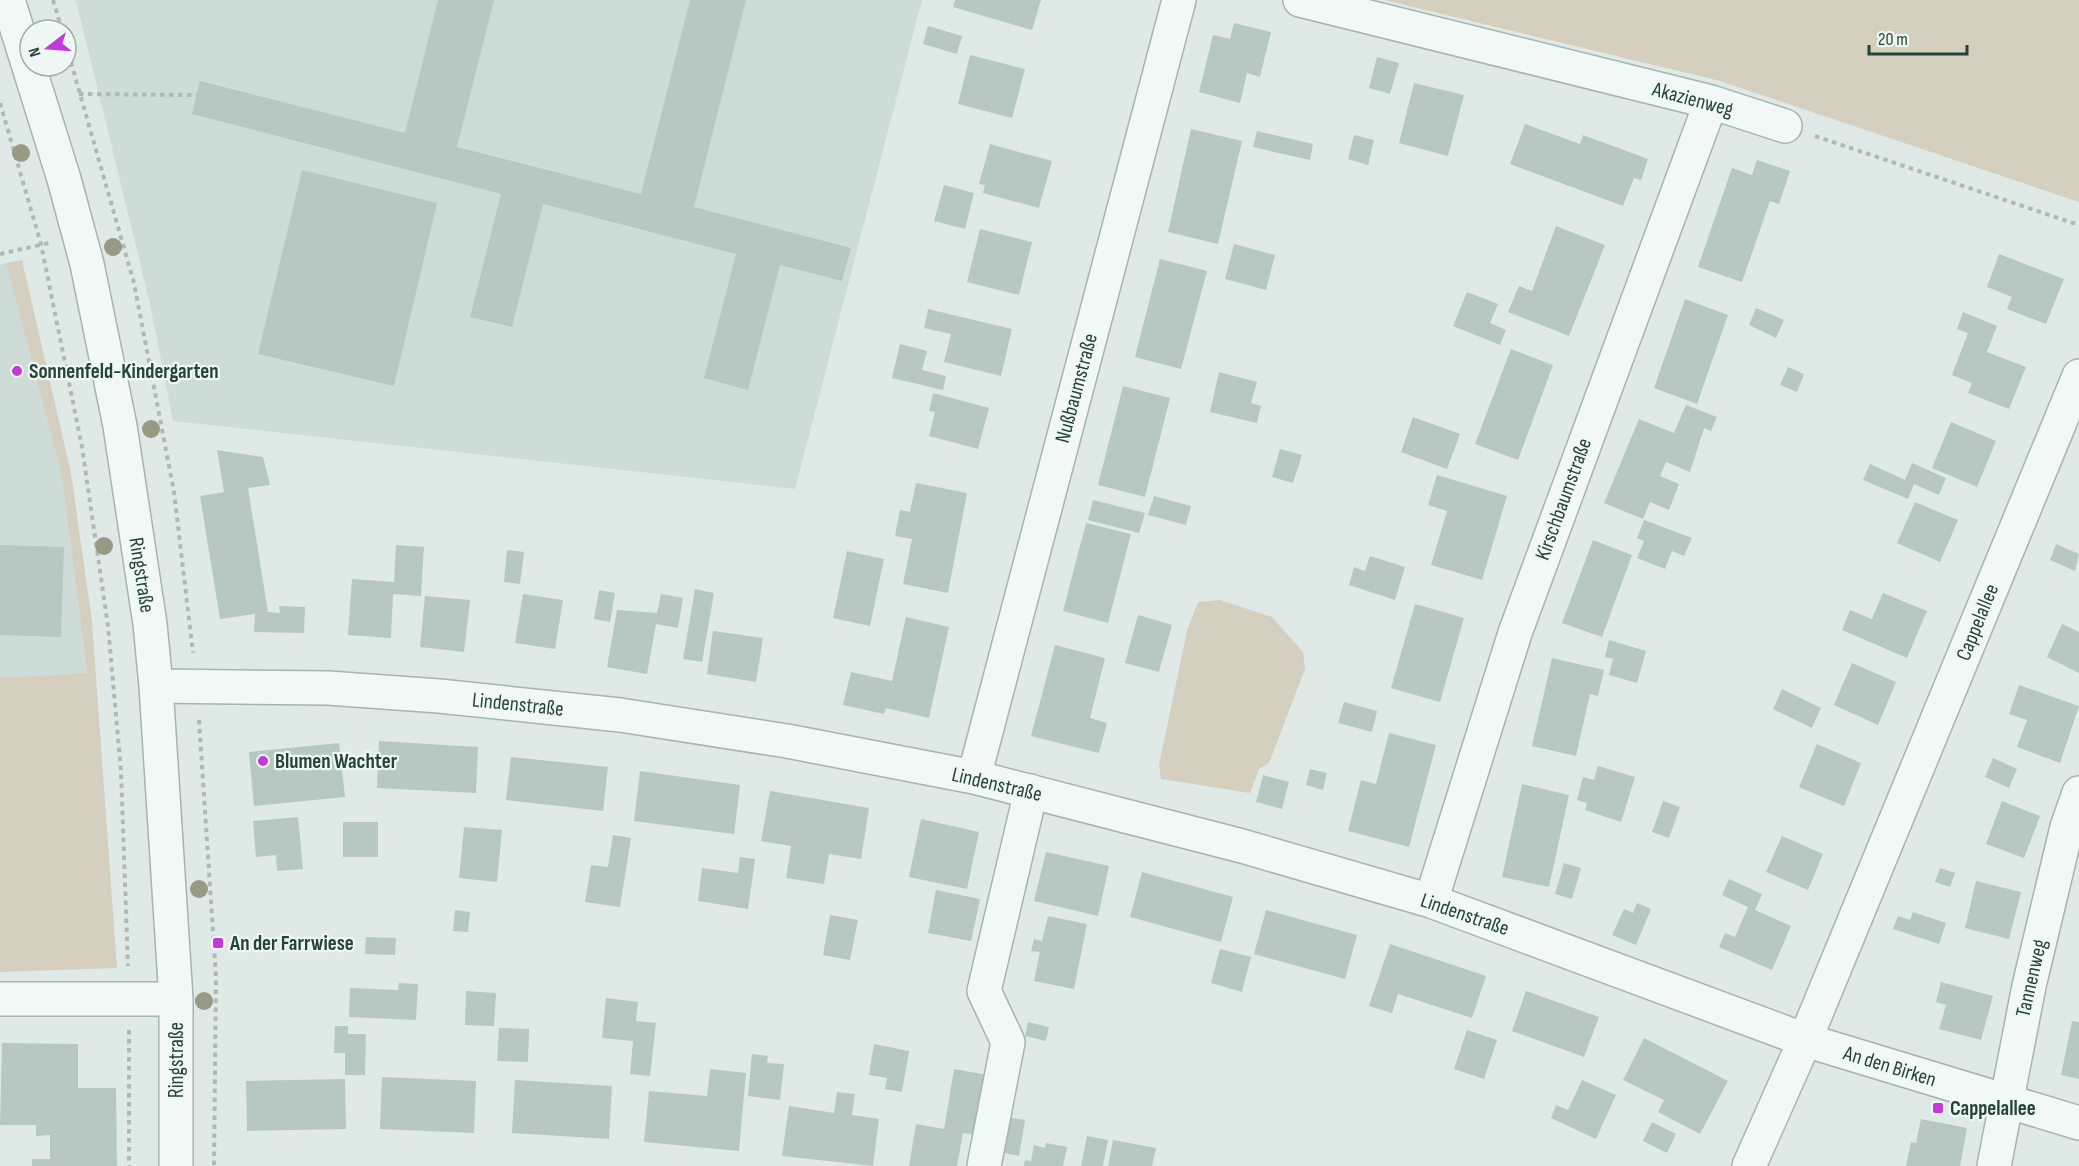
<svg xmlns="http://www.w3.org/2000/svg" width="2079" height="1166" font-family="'Sofia Sans Condensed',sans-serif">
	<rect width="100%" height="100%" fill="#dfeae6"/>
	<path fill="#cddcd6" d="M76,0H922L795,489L173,421L150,304Z
		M6,263L62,476L87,674L0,678V265Z"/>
	<path fill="#d5cfc0" d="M1384,0H2079V202L1720,81Z
		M22,260L71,473L92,621L117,968L0,972V678L87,673L62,476L6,263Z
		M1220,600L1272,617L1303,652L1305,669L1269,763L1259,769L1250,793L1161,779L1159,765L1187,631L1198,602Z"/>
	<path fill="#b6c8c1" d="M438,0H494L457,147L641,194L690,0H746L694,207L851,248L842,281L780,265L748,390L704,378L736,254L543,204L512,327L470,317L501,194L192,114L200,81L405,133Z
		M955,0H1041L1032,30L953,7Z
		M1234,23L1271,32L1260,77L1247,73L1240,103L1199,92L1213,35L1230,39Z
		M928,26L962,36L957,54L923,44Z
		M970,55L1025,69L1012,118L958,104Z
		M1377,57L1399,63L1390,94L1369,88Z
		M1414,83L1464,95L1448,156L1399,143Z
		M1525,124L1580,144L1583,135L1648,159L1641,180L1634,178L1623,206L1510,164Z
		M1191,129L1242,141L1218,244L1168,232Z
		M1257,131L1313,144L1310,160L1253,147Z
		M1354,135L1374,140L1368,165L1348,159Z
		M990,144L1052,161L1039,208L983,193L985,185L979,184Z
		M1757,160L1790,171L1779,204L1770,201L1742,282L1698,267L1732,168L1752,175Z
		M302,170L437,203L394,386L258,354Z
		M944,185L974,193L965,229L934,221Z
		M1556,226L1605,245L1569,336L1508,312L1519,286L1532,291Z
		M980,229L1032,242L1019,295L967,282Z
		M1234,244L1275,255L1266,290L1225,279Z
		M1999,254L2064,279L2046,324L2007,309L2012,297L1987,287Z
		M1160,259L1207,271L1181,369L1135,357Z
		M1467,292L1498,304L1490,323L1506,330L1500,345L1453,326Z
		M1685,299L1728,315L1697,404L1654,388Z
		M1756,308L1784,320L1776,338L1749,325Z
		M928,309L1012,329L1001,376L944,362L951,334L924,328Z
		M1963,312L1997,326L1987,352L2026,367L2009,409L1968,393L1972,383L1952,375L1968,333L1957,329Z
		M900,344L927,351L922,370L946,376L943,390L892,378Z
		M1511,349L1553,365L1518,460L1475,444Z
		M1788,367L1804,374L1797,392L1780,385Z
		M1219,372L1257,382L1251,403L1261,406L1257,423L1210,412Z
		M1123,386L1170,398L1145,497L1098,485Z
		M933,393L989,408L978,449L929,436L935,412L929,411Z
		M1686,405L1717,417L1711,431L1704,428L1690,472L1666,462L1660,476L1679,484L1669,510L1650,502L1643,519L1604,503L1639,419L1674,433Z
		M1413,417L1460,434L1447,469L1401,452Z
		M1951,422L1996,441L1977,487L1932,468Z
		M1280,449L1302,455L1293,483L1272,477Z
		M217,450L263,457L270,485L248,488L268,612L280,613L279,606L305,607L304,633L254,632L255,614L220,619L200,496L224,492Z
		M1912,463L1946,478L1939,495L1914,484L1908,499L1863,480L1870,464L1905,480Z
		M1437,475L1507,496L1482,580L1431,565L1447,511L1428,505Z
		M916,483L967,493L948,593L903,584L912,539L895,536L900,510L910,512Z
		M1154,496L1191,506L1186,525L1148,515Z
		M1093,500L1145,513L1139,533L1088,520Z
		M1915,502L1958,520L1940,562L1897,543Z
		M1644,520L1692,538L1684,556L1672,551L1665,569L1637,558L1644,541L1637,538Z
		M1086,523L1131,534L1108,623L1063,611Z
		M1593,540L1632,555L1602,637L1562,623Z
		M2056,544L2079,554L2075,571L2050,560Z
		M0,545L64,547L61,637L0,635Z
		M396,545L424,547L421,596L393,594L391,638L348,635L352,579L394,582Z
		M507,550L524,552L520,584L504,582Z
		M847,551L884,559L870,626L833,618Z
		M1370,556L1405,567L1395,600L1349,585L1354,567L1365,571Z
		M695,589L714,593L702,662L683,659Z
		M599,590L615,593L610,622L594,619Z
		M1883,593L1927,611L1907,658L1842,630L1850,610L1872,619Z
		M523,594L563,600L555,649L515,643Z
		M661,594L683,598L678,628L656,624L647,674L607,667L617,610L657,613Z
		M425,596L470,600L464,652L420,647Z
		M1415,604L1464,618L1440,702L1391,688Z
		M1138,615L1172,625L1159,672L1125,663Z
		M906,617L949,627L929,718L886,708L884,714L843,705L851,672L892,681Z
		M2062,624L2079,632V673L2047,657Z
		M713,631L763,638L756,682L707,674Z
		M1609,640L1646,651L1637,683L1609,675L1613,659L1605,657Z
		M1055,645L1105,658L1090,718L1107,723L1099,753L1031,736Z
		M1552,658L1604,670L1598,696L1590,694L1576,756L1532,746Z
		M1852,663L1896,682L1878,725L1834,705Z
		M2019,685L2079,706L2060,763L2017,747L2027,720L2009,714Z
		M1782,689L1821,708L1812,728L1773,709Z
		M1344,702L1377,711L1372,732L1338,723Z
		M1389,733L1436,745L1409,847L1348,831L1361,780L1376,784Z
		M379,741L478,747L476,793L377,788Z
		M339,743L345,797L254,806L249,752Z
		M1817,744L1861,763L1844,806L1799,787Z
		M511,757L608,767L603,811L506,800Z
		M1993,758L2017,769L2009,788L1985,777Z
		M1598,766L1635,777L1621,822L1585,810L1587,803L1577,800L1583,777L1594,780Z
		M1310,769L1327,773L1323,790L1306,785Z
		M640,771L740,785L734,834L634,821Z
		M1263,775L1289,782L1282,809L1256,802Z
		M1522,784L1569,795L1549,887L1502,877Z
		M770,791L869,808L861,859L829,854L824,884L786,878L791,846L761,841Z
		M1663,801L1680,807L1669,838L1652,832Z
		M2002,801L2040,816L2024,858L1986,844Z
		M298,817L303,869L277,871L276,855L256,857L253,821Z
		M921,819L979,832L967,889L909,877Z
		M343,822H378V857H343Z
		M464,827L502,830L497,882L459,878Z
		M613,835L631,838L620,907L585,902L591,865L608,867Z
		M1782,836L1823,854L1808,890L1766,872Z
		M1046,852L1109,866L1098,916L1034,901Z
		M740,857L755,859L748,909L698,901L702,868L738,873Z
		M1564,863L1581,868L1572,899L1555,894Z
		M1940,868L1955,873L1950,887L1935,882Z
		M1142,872L1233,897L1221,942L1130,917Z
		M1729,879L1762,894L1755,910L1791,926L1772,970L1719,947L1725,933L1735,937L1748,907L1722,895Z
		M1976,881L2021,892L2009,939L1965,928Z
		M936,890L980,899L971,941L928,933Z
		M1637,903L1651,909L1636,945L1612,935L1624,909L1633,913Z
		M455,910L470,912L468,932L453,931Z
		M1266,910L1357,935L1345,979L1254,954Z
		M1913,912L1946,923L1939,944L1893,929L1898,916L1910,920Z
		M830,915L858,920L850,960L823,955Z
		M1048,916L1087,924L1074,989L1034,981L1040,952L1031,951L1034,939L1042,941Z
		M366,937L396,938L395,955L365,954Z
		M1390,944L1486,976L1472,1018L1398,994L1392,1013L1369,1006Z
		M1220,949L1251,957L1242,992L1211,983Z
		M1941,982L1993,996L1981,1040L1939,1029L1946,1005L1936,1002Z
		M399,983L418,984L416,1020L349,1017L350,988L398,990Z
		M466,991L496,993L494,1026L465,1025Z
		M1526,991L1599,1017L1584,1057L1512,1031Z
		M606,998L638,1002L636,1021L656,1023L650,1076L630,1074L633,1041L602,1038Z
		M2072,1021L2079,1022V1079L2061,1075Z
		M1028,1022L1049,1027L1046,1041L1025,1036Z
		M335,1026H348V1034H366L365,1075H345V1053H334Z
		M499,1028L529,1029L528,1062L497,1061Z
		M1467,1030L1497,1040L1484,1079L1454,1069Z
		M1644,1038L1728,1081L1700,1134L1658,1112L1664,1100L1623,1080Z
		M2,1043L78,1044V1088H116L117,1166H32V1159H50V1135L36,1136V1125H0Z
		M874,1044L909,1051L902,1092L885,1089L887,1078L869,1075Z
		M752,1054L768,1056L767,1063L784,1064L780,1100L748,1096Z
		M710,1069L746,1073L739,1151L644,1142L649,1091L707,1096Z
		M954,1069L987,1075L977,1135L963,1133L957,1166H909L916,1124L944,1129Z
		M382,1077L476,1081L474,1133L380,1129Z
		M345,1079L346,1129L247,1131L246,1081Z
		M515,1080L612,1086L609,1139L512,1133Z
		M1582,1080L1616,1095L1596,1139L1551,1118L1556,1105L1568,1110Z
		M837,1092L855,1094L852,1115L879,1119L873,1166L782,1156L789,1106L834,1113Z
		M1006,1117L1025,1120L1019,1156L1000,1152Z
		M1921,1119L1967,1128L1960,1166H1906L1911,1142L1916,1143Z
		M1652,1122L1676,1134L1667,1153L1643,1141Z
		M1087,1136L1108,1140L1103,1166H1081Z
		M1113,1140L1156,1148L1152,1166H1108Z
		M1046,1143L1067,1147L1063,1166H1024L1025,1160L1031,1161L1034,1145L1045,1148Z"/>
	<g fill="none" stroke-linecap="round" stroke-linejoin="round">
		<defs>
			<path id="minor" d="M8,0L64,179L87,264L120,426L150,624L156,686L176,999V1166
				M1300,0L1711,102L1785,126
				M156,686L328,688L439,696L620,715L787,741L974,777L1242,846L1431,901L1805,1040L2079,1123
				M974,777L1179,0
				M1431,901L1515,633L1711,102
				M0,999H176
				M984,1166L1008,1042L984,991L1031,791
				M1749,1166L1805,1040L2079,376
				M1994,1166L2029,986L2067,827L2079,793"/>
		</defs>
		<use href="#minor" stroke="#a4b5af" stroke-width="36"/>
		<path stroke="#adbab6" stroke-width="4" stroke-dasharray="4.5 4.5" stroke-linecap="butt" d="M53,0L62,30
			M66,45L134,283L174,492L193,653
			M79,94L197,95
			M0,103L41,244L82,447L108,626L121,771L128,966
			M1815,136L2079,225
			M0,254L49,243
			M199,720L216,977L214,1166
			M129,1030V1166"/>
		<use href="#minor" stroke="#f2f8f6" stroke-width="33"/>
	</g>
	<g fill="#999a83">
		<circle cx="21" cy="153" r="9"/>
		<circle cx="113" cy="247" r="9"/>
		<circle cx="151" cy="429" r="9"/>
		<circle cx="104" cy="546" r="9"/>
		<circle cx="199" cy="889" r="9"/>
		<circle cx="204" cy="1001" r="9"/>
	</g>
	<g fill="#c439da" stroke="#eff7f4" stroke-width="2">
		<circle cx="17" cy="371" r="6"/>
		<circle cx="263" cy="761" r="6"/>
		<rect x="212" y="937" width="12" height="12" rx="3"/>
		<rect x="1932" y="1102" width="12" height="12" rx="3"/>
	</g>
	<g text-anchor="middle" stroke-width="4.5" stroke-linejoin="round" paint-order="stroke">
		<g font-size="21" fill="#274339" stroke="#eff7f4">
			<text transform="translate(1693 99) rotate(15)" y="7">Akazienweg</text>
			<text transform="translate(1076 388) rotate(-75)" y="7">Nußbaumstraße</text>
			<text transform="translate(1563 499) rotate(-70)" y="7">Kirschbaumstraße</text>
			<text transform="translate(142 575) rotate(81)" y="7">Ringstraße</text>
			<text transform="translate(1977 622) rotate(-68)" y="7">Cappelallee</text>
			<text transform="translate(518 704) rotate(6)" y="7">Lindenstraße</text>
			<text transform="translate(997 784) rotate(13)" y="7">Lindenstraße</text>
			<text transform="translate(1465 914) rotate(19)" y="7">Lindenstraße</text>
			<text transform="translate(2031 978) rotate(-77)" y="7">Tannenweg</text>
			<text transform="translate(176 1060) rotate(-90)" y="7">Ringstraße</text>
			<text transform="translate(1890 1066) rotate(17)" y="7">An den Birken</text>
		</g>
		<g font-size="21" font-weight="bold" fill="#274339" stroke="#eff7f4" text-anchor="start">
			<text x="29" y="378">Sonnenfeld-Kindergarten</text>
			<text x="275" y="768">Blumen Wachter</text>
			<text x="230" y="950">An der Farrwiese</text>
			<text x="1950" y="1115">Cappelallee</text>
		</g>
	</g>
	<g transform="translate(48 48) rotate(253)"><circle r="28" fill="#eff7f4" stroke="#9fafa9" stroke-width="1.5"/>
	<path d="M0-4.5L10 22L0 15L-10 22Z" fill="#c439da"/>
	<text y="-9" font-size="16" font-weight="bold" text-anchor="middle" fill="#274339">N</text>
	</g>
	<path d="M1869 45v9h98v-9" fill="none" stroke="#274339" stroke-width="3"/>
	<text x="1878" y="45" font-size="18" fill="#274339" stroke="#eff7f4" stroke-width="4.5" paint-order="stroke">20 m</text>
</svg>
